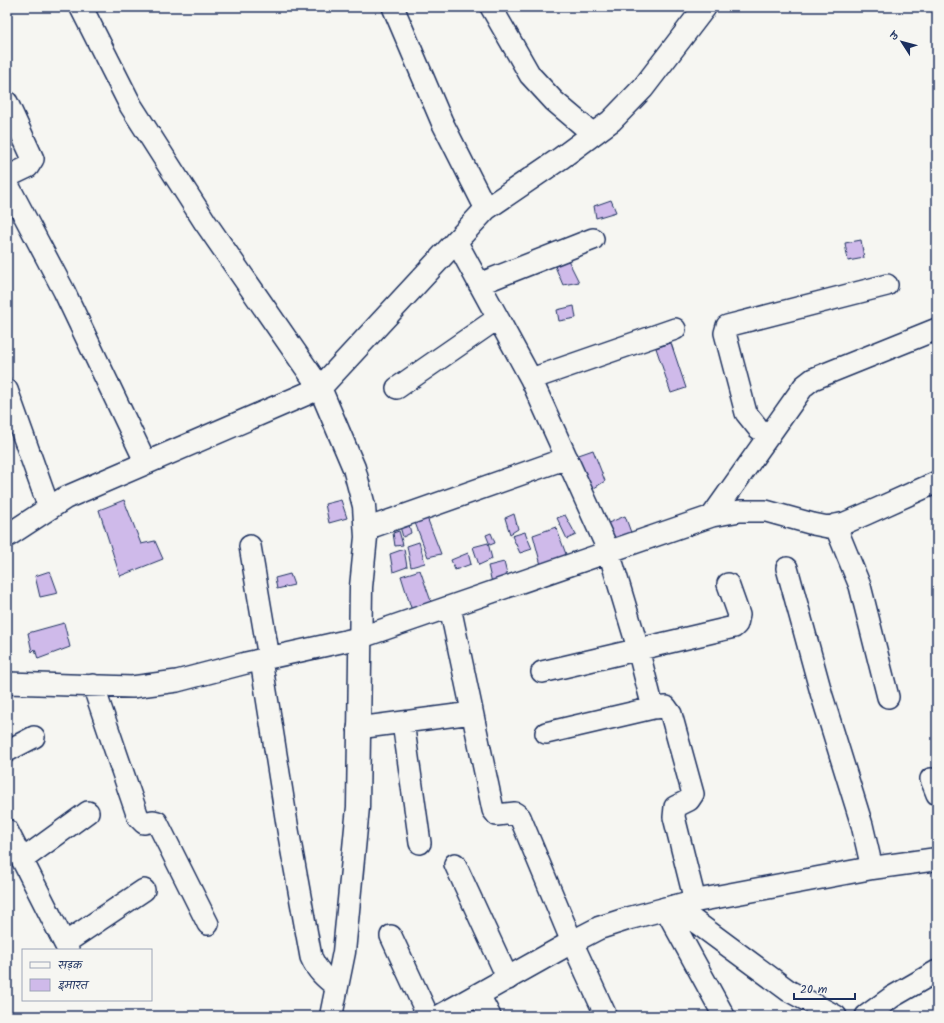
<svg xmlns="http://www.w3.org/2000/svg" width="944" height="1023" font-family="Kalam,'Playpen Sans Deva',sans-serif">
	<rect width="100%" height="100%" fill="#f6f6f2"/>
	<filter id="ink" filterUnits="userSpaceOnUse"><feTurbulence type="fractalNoise" baseFrequency=".025" numOctaves="2"/><feDisplacementMap in="SourceGraphic" scale="8" xChannelSelector="R" yChannelSelector="G"/><feConvolveMatrix kernelMatrix="1 2 1 2 8 2 1 2 1" color-interpolation-filters="sRGB"/></filter>
	<g filter="url(#ink)">
		<path fill="#cfbaea" stroke="#1b2f5e" d="M611,200L616,212L596,218L594,206Z
			M861,240L864,258L848,261L845,243Z
			M567,258L579,282L563,285L554,264Z
			M574,306L576,318L559,321L557,310Z
			M671,343L686,388L671,393L656,348Z
			M593,450L605,481L585,494L573,457Z
			M124,500L141,544L155,541L163,559L120,576L99,510Z
			M341,500L347,518L329,523L325,504Z
			M514,514L518,529L510,534L505,518Z
			M426,515L441,554L428,557L414,520Z
			M565,515L576,535L567,539L557,518Z
			M625,516L633,538L614,545L606,524Z
			M408,521L411,533L403,537L399,523Z
			M556,527L570,565L542,569L533,535Z
			M399,531L403,545L395,546L393,533Z
			M525,532L532,549L520,553L512,536Z
			M491,533L495,543L490,545L486,535Z
			M419,542L425,563L411,567L407,546Z
			M488,543L492,559L479,565L473,547Z
			M404,549L407,567L393,572L390,554Z
			M468,553L471,564L455,570L451,560Z
			M504,562L508,578L492,583L488,566Z
			M420,570L433,607L413,614L401,576Z
			M50,571L58,593L40,597L35,576Z
			M290,574L294,585L277,589L275,578Z
			M64,623L70,647L38,659L35,649L32,652L28,633Z"/>
		<g fill="none" stroke-linecap="round" stroke-linejoin="round">
			<defs>
				<path id="street" d="M393,7L442,122L486,209
					M491,7L530,75L554,101L593,134
					M7,102L33,159L28,167L7,177
					M7,183L64,291L146,463
					M456,241L531,379L609,552L637,645L653,708L666,707L671,714L693,794L689,800L675,807L674,817L695,901
					M479,284L593,239
					M531,379L675,329
					M397,388L498,318
					M7,390L49,508
					M769,436L758,428L746,413L725,333L727,326L887,285
					M712,516L804,386L813,379L937,329
					M835,525L860,586L888,697
					M366,529L567,458
					M250,546L269,658
					M787,568L822,696L862,825L872,868
					M450,607L493,810L497,815L515,813L520,817L572,942L606,1016
					M261,660L288,830L311,957C317,971 325,978 337,987
					M542,672L734,627L737,624L739,615L728,584
					M7,683L132,687L177,681L246,663L359,638L712,516L740,511H766L813,524L828,527L845,523L866,514L937,482
					M93,685L138,817L144,823L153,821L157,822L208,924
					M403,722L420,843
					M358,728L472,713
					M546,733L653,708
					M7,751L34,737
					M931,779L937,794
					M7,830L68,950
					M22,860L88,812
					M455,864L508,979
					M674,906L789,991L836,1016
					M665,908L724,1016
					M391,936L428,1016
					M65,943L144,890
					M479,995L490,1016
					M866,1016L892,997L937,971"/>
				<path id="secondary" d="M81,7L131,106L205,222L320,388L354,468L364,506L366,537L361,587L358,807L344,952L331,1016
					M7,536L65,498L320,388L486,209L561,158L611,121L643,88L705,7
					M440,1016L572,942L599,928L630,918L695,901L872,868L937,859"/>
			</defs>
			<use href="#street" stroke="#1b2f5e" stroke-width="24"/>
			<use href="#secondary" stroke="#1b2f5e" stroke-width="25"/>
			<use href="#street" stroke="#f6f6f2" stroke-width="21"/>
			<use href="#secondary" stroke="#f6f6f2" stroke-width="22"/>
		</g>
	</g>
	<rect width="944" height="1023" fill="none" stroke="#f6f6f2" stroke-width="24"/>
	<rect x="12" y="12" width="920" height="999" fill="none" stroke="#1b2f5e" stroke-width="1.5" filter="url(#ink)"/>
	<rect x="22" y="949" width="130" height="52" fill="#f6f6f2" stroke="#9ea6b7"/>
	<rect x="30" y="962" width="20" height="6" fill="#f6f6f2" stroke="#9ea6b7"/>
	<text x="58" y="969" font-size="12" fill="#1b2f5e">सड़क</text>
	<rect x="30" y="979" width="20" height="12" fill="#cfbaea" stroke="#9ea6b7"/>
	<text x="58" y="989" font-size="12" fill="#1b2f5e">इमारत</text>
	<g transform="translate(902 42) rotate(306)" stroke="#f6f6f2" stroke-width="3" paint-order="stroke">
	<path d="M0-3L7 15L0 10L-7 15Z" fill="#1b2f5e"/>
	<text y="-6" font-size="11" font-weight="bold" text-anchor="middle" fill="#1b2f5e">उ</text>
	</g>
	<path d="M794 993v6h61v-6" fill="none" stroke="#1b2f5e" stroke-width="2"/>
	<text x="800" y="993" font-size="12" fill="#1b2f5e" stroke="#f6f6f2" stroke-width="3" paint-order="stroke">20 m</text>
</svg>
